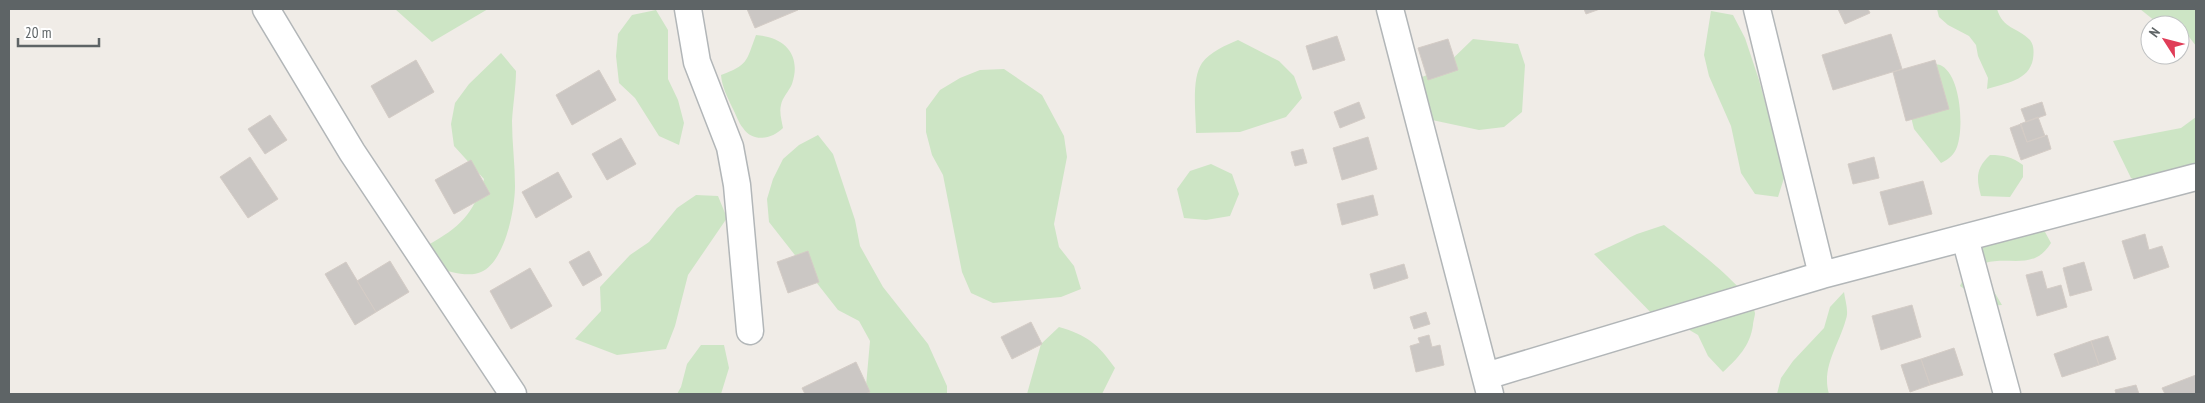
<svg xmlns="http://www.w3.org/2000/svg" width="2205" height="403" font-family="'PT Sans Narrow',sans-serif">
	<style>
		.green { fill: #cde5c5 }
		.building { fill: #cbc7c4; stroke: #d4ccc6 }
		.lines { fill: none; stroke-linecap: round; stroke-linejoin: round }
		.minor-casing { stroke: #b2b6b8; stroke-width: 29 }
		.minor { stroke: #fff; stroke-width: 26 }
	</style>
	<rect width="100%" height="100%" fill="#f0ece7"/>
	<path class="green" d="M395 9H488L432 42Z
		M1937 9H1997C2003 29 2017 27 2030 40 2034 45 2034 52 2033 59 2029 81 2005 83 1987 89L1988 78 1978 56 1976 45 1969 36 1948 25 1939 17Z
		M2140 9H2196V46L2180 25H2160Z
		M656 10 668 30V79L678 100 684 123 679 145 659 136 635 98 619 83 616 56 618 34 632 15Z
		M1711 11 1733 15 1745 38 1759 80 1785 175 1778 197 1755 194 1741 173 1731 126 1709 76 1704 55Z
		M756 35C784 37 802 54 792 84 789 91 782 98 781 105 779 112 782 122 783 128 772 139 753 143 743 128 738 122 736 114 732 107 727 96 722 87 721 75 748 65 746 62 756 35Z
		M1473 39 1518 44 1525 65 1522 112 1504 127 1479 130 1432 120 1401 72 1422 77 1442 69Z
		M1238 40 1279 61 1294 76 1302 98 1286 117 1240 132 1196 133C1196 114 1191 79 1202 63 1210 52 1226 45 1238 40Z
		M501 53 516 71C516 87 513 104 512 121 512 142 515 164 515 186 515 209 505 262 481 272 469 278 448 271 436 268L428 245C460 227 473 215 484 179L454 146 451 124 455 103 469 84Z
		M1930 64C1933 64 1939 64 1942 66 1961 77 1964 128 1957 147 1954 155 1949 159 1941 163L1914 129 1911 117Z
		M1004 69 1042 95 1064 136 1067 157 1054 224 1059 247 1074 266 1081 289 1061 297 993 303 971 293 962 272 943 175 932 155 926 132V109L940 90 960 78 980 70Z
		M2196 117V182L2154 187 2131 178 2113 141 2181 128Z
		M818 135 833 154 855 220 860 246 883 287 928 344 947 386V394H860L866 386 870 341 859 321 838 310 769 222 767 199 773 179 783 159 799 145Z
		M1990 155C2004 155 2012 157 2023 165V177L2010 197 1981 196C1976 178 1976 168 1990 155Z
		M1211 164 1232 174 1239 194 1230 216 1206 220 1184 218 1177 189 1190 171Z
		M696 195 718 196 727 218 688 275 675 326 666 349 617 355 575 339 601 311 600 287 630 255 649 242 677 208Z
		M2025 222 2045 232 2051 243C2034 271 2010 256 1985 263L1984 275 2002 305 1990 306 1960 286 1984 235Z
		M1664 225C1685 241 1750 288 1755 313 1755 316 1753 322 1753 325 1750 346 1738 358 1723 372L1708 356 1698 335 1679 324 1658 320 1594 254 1637 234Z
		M1844 292C1845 300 1849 311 1846 319 1839 345 1821 367 1829 394H1777L1781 378 1793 361 1824 328 1830 307Z
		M1059 327C1087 335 1098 344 1115 368L1102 394H1027L1041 344Z
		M701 345H724L729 368 721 394H677L681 387 687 364Z"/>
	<path class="building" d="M747 9H798V10L755 28Z
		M1584 9H1600L1586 14Z
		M1838 9H1868L1870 13 1845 24Z
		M1891 34 1902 69 1833 90 1822 55Z
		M1337 36 1345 60 1313 70 1306 46Z
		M1448 39 1458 70 1428 80 1418 48Z
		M416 60 434 92 389 118 371 86Z
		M1935 60 1949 109 1906 121 1893 72Z
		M599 70 616 100 572 125 556 95Z
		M1359 102 1365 118 1340 128 1334 112Z
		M2042 102 2046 115 2026 122 2021 109Z
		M270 115 287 140 265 154 248 129Z
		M2038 117 2045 136 2027 142 2020 124Z
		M2021 124 2027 142 2047 135 2051 149 2021 160 2010 128Z
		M1368 137 1377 169 1342 180 1333 148Z
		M621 138 636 164 607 180 592 154Z
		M1303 149 1307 163 1295 166 1291 152Z
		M250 157 278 199 248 218 220 177Z
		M1874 157 1879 178 1853 184 1848 164Z
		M471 160 490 194 454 214 435 180Z
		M558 172 572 197 536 218 522 192Z
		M1923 181 1932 214 1889 225 1880 192Z
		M1373 195 1378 215 1342 225 1337 204Z
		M2145 234 2149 250 2162 246 2169 267 2134 279 2122 241Z
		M589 251 602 275 583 286 569 262Z
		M808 251 819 282 788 293 777 262Z
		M390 261 409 292 376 312 357 281Z
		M346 262 376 312 355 325 325 274Z
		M2084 262 2092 290 2070 296 2063 268Z
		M1404 264 1408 278 1374 289 1370 274Z
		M530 268 552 306 511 329 490 291Z
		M2042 271 2047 289 2061 285 2067 307 2037 316 2026 275Z
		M1912 305 1921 337 1881 350 1872 316Z
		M1426 312 1430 324 1414 329 1410 317Z
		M1031 322 1042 344 1012 359 1001 337Z
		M1429 335 1432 347 1440 345 1444 365 1416 372 1410 346 1420 343 1418 338Z
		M2108 336 2116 359 2099 365 2091 341Z
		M2091 341 2099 365 2062 377 2054 354Z
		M1954 348 1963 375 1930 385 1921 359Z
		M1921 359 1930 385 1910 392 1901 365Z
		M856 362 870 392 865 394H805L802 388Z
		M2196 375V394H2165L2162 388Z
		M2136 385 2139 394H2116L2115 390Z"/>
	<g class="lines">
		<defs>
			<path id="minor" d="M266 9 352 152 513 394
				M688 9 697 62 730 147 737 185 750 331
				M1390 9 1490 394
				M1757 9 1822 275
				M1965 238 2007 394
				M1486 376 1822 275 2196 177"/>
		</defs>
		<use href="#minor" class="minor-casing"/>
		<use href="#minor" class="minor"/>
	</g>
	<rect width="2205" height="403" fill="none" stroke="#5e6466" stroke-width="20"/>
	<g transform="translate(2165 40) rotate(306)"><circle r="24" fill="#ffffff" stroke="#bfc1c2"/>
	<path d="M0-4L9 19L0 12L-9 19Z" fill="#e03d58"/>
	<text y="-8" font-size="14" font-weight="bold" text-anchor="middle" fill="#5e6466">N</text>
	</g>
	<path d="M18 38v8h81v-8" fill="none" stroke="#5e6466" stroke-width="2.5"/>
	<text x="25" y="38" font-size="15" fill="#5e6466" stroke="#ffffff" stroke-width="4" paint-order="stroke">20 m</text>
</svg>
